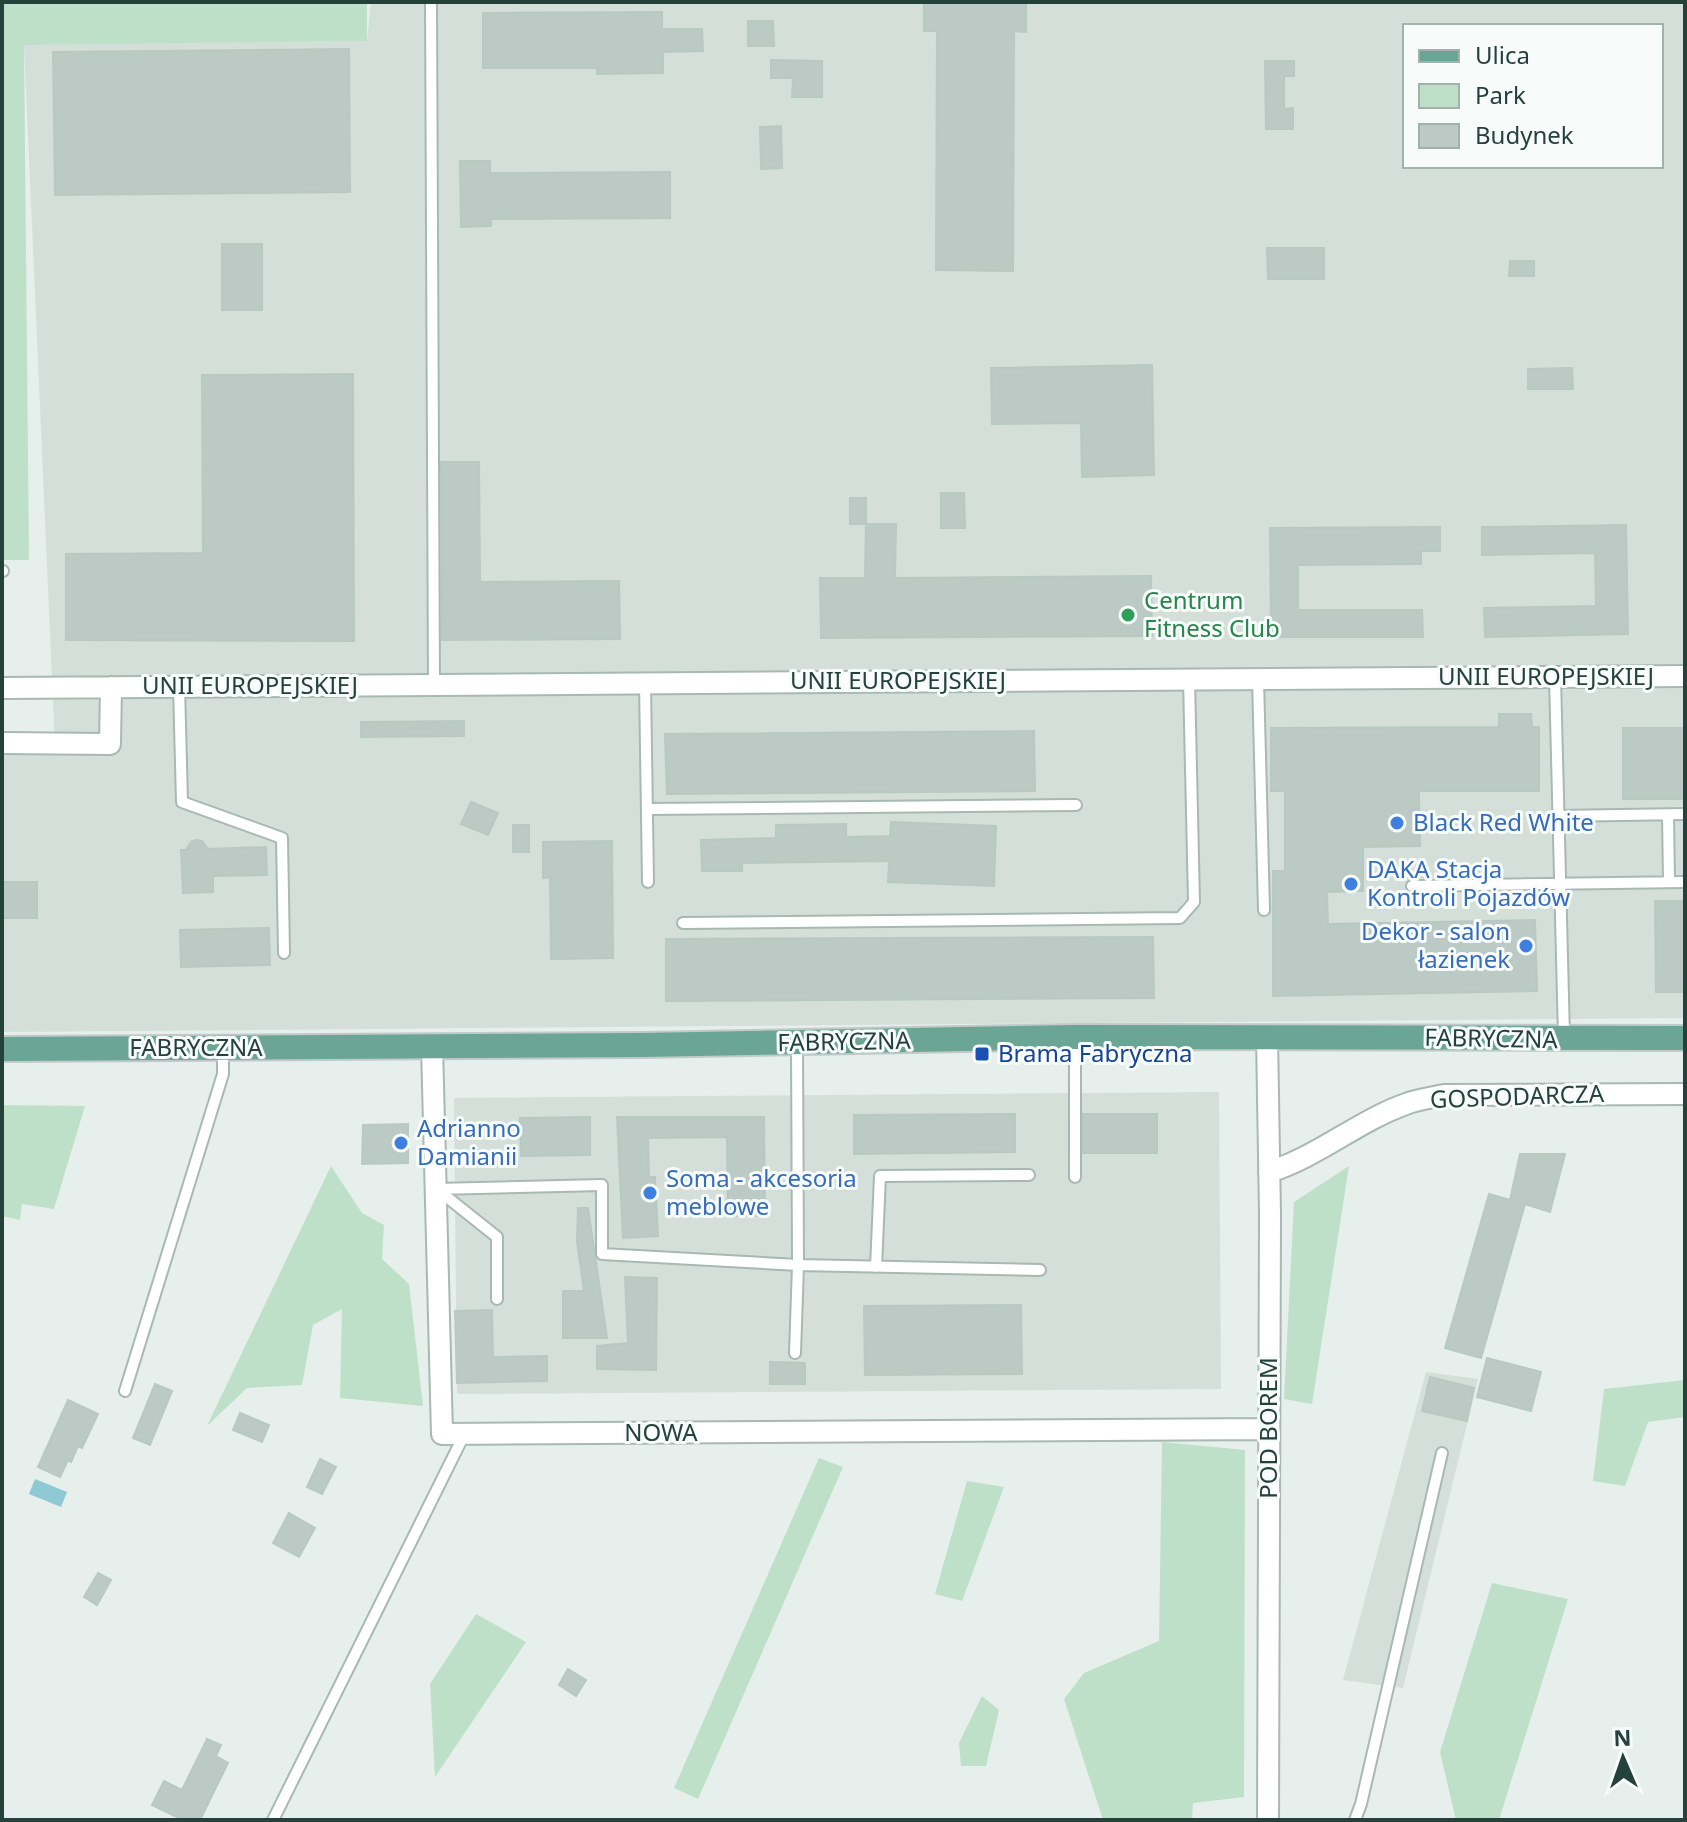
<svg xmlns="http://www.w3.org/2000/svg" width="1687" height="1822" font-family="'Noto Sans',sans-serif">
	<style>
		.built { fill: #d4dfda; fill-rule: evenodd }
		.green { fill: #bfe0c8 }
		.water { fill: #8ec9d4 }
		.building { fill: #bbcac4; stroke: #b8c9c2; stroke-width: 2 }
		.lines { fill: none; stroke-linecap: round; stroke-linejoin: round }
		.service-casing { stroke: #a8b8b2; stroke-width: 14 }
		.minor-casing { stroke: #a8b8b2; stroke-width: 24 }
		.primary-casing { stroke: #c2cac8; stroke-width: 28 }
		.service { stroke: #fff; stroke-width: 10 }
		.minor { stroke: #fff; stroke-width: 20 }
		.primary { stroke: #6aa596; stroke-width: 24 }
		.leisure-dot { fill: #2e9e5b; stroke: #f7fbf9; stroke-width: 3 }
		.shop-dot { fill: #3f7fe0; stroke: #f7fbf9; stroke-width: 3 }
		.transit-dot { fill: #1a4fb4; stroke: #f7fbf9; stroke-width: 3 }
		.labels { text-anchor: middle; stroke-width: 6; stroke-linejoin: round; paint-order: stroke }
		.leisure-label { font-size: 24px; fill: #27864d; stroke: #f7fbf9; text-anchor: start }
		.street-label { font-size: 24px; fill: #24423a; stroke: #f7fbf9 }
		.shop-label { font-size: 24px; fill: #366cbe; stroke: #f7fbf9; text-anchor: start }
		.transit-label { font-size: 24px; fill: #164399; stroke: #f7fbf9; text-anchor: start }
	</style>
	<rect width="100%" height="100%" fill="#e6efeb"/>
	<path class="built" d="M371 2H1685V1018L2 1032V749L55 747 24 44 367 41ZM1405 26H1661V166H1405Z
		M1219 1092 1221 1389 457 1394 454 1098Z
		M1426 1372 1478 1379 1403 1688 1343 1680Z"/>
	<path class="green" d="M2 2H367V41L24 45 29 560H2Z
		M2 1105 85 1106 54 1209 22 1204 20 1220 2 1216Z
		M331 1166 362 1213 384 1225 382 1259 409 1284 423 1406 340 1398 342 1309 313 1325 302 1385 247 1388 207 1426Z
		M1349 1166 1312 1404 1284 1399 1294 1202Z
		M1685 1380V1417L1648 1422 1625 1486 1593 1481 1604 1389Z
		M1162 1442 1245 1450 1244 1797 1193 1803 1192 1820H1103L1064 1699 1084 1673 1159 1641Z
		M819 1458 843 1467 698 1799 674 1788Z
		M967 1481 1004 1487 962 1601 935 1594Z
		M1492 1583 1568 1599 1499 1820H1456L1440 1752Z
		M476 1614 526 1642 435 1777 430 1684Z
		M982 1696 999 1710 986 1766H961L959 1743Z"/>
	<path class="water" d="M35 1479 67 1492 61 1507 29 1494Z"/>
	<path class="building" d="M924 2H1026V32L1014 31 1013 271 936 270 937 31H924Z
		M662 12V29H702L703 51 663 52V73L597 74V68H483V13Z
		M748 21H773L774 46H748Z
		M349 49 350 192 55 195 53 52Z
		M771 60 822 61V97H792L793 78H771Z
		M1265 61H1294V76H1284V109L1293 108V129H1266Z
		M781 126 782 168 761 169 760 127Z
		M460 161H490V173L670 172V218L491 219V226L461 227Z
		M222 244H262V310H222Z
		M1267 248H1324V279H1268Z
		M1510 261H1534V276H1509Z
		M1152 365 1154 475 1082 477 1081 423 992 424 991 368Z
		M1572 368 1573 389H1528V369Z
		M353 374 354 641 66 640V554L203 553 202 375Z
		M441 462H479L480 582 619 581 620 639 442 640Z
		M941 493H964L965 528H941Z
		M850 498H866V524H850Z
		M866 524H896L895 578 1151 576 1152 636 821 638 820 578H865Z
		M1626 525 1628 634 1485 637 1484 608 1596 606 1595 553 1482 555V527Z
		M1440 527V551H1421V564L1298 565V610H1422L1423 637H1271L1270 528Z
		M1499 714H1531L1532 727H1539V791H1419L1420 846 1363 847V891L1327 892 1328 924 1535 920 1537 991 1273 996V871H1285V791H1271V728L1499 727Z
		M464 721V736L361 737V722Z
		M1623 728H1685V799H1623Z
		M1034 731 1035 791 667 794 665 734Z
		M471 802 498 813 488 835 461 824Z
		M891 822 996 826 994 886 888 882 889 861 742 863V871H702L701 840 776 838V825L846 824V837L890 836Z
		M513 825H529V852H513Z
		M196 840 202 841 208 849 266 847 267 875 213 876V892L183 893 181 850H186L191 842Z
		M612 841 613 958 551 959 550 877 543 878V842Z
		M2 882H37V918H2Z
		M1655 901H1685V992H1656Z
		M269 928 270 965 181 967 180 930Z
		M1153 937 1154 998 666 1001V939Z
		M1015 1114V1152L854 1154V1115Z
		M1083 1114H1157V1153H1083Z
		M590 1117V1155L521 1156 520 1118Z
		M617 1117H764L765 1216H728L727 1137 648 1138 649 1177H655L658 1236 623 1238Z
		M408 1124V1163L362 1164 363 1125Z
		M1520 1154H1565L1550 1212 1525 1204 1481 1358 1445 1348 1489 1194 1510 1200Z
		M578 1208H588L607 1338H563V1291H584L577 1241Z
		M625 1277 657 1278 656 1370 597 1369V1346L628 1343Z
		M1021 1305 1022 1374 865 1375 864 1306Z
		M492 1310 493 1357 547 1356V1381L457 1383 455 1311Z
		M1487 1358 1541 1372 1531 1411 1477 1397Z
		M770 1362 805 1363V1384H770Z
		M1430 1377 1474 1388 1467 1421 1422 1411Z
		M155 1384 172 1391 150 1445 133 1438Z
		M68 1400 98 1414 82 1448 78 1446 71 1462 68 1460 60 1477 38 1467Z
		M240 1413 269 1425 262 1442 233 1430Z
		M320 1459 336 1467 322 1494 307 1487Z
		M289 1513 315 1528 299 1557 273 1543Z
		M98 1573 111 1580 97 1605 84 1597Z
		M568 1669 586 1680 576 1696 559 1685Z
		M207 1739 221 1745 216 1756 228 1763 200 1820H183L152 1805 164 1781 182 1790Z"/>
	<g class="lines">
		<defs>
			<path id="service" d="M431 2 434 684
				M2 571H3
				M1555 677 1564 1037
				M1258 679 1264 910
				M645 683 648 882
				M179 686 182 802 282 838 284 953
				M647 809 1076 805
				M1668 815 1669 882
				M1558 816 1685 814
				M1412 886 1685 882
				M683 923 1180 918 1194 902 1189 679
				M1075 1177V1039
				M436 1189 602 1185V1254L798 1265 1040 1270
				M438 1190 497 1237V1299
				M876 1267 880 1176 1029 1175
				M795 1353 798 1265 797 1043
				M125 1391 223 1074V1048
				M273 1820 464 1435
				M1355 1820 1361 1804 1442 1453"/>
			<path id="minor" d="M2 688 1685 676
				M2 743 110 744 111 687
				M1267 1036 1270 1215 1268 1820
				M432 1046 442 1434 1268 1429
				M1269 1172C1319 1156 1358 1121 1406 1104 1418 1099 1431 1098 1444 1095L1685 1094"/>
			<path id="primary" d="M2 1049 642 1045 1075 1037 1685 1038"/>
		</defs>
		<use href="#service" class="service-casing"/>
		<use href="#minor" class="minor-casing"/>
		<use href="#primary" class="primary-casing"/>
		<use href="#service" class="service"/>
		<use href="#minor" class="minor"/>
		<use href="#primary" class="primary"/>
	</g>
	<circle class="leisure-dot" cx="1128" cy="615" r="8"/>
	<g class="shop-dot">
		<circle cx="1397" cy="823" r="8"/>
		<circle cx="1351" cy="884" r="8"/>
		<circle cx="1526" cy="946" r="8"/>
		<circle cx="401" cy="1143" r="8"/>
		<circle cx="650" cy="1193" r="8"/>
	</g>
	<rect class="transit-dot" x="974" y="1046" width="16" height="16" rx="4"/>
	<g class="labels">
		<g class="leisure-label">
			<text x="1144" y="609">Centrum<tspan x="1144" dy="28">Fitness Club</tspan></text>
		</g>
		<g class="street-label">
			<text x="1546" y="685">UNII EUROPEJSKIEJ</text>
			<text x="898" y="689">UNII EUROPEJSKIEJ</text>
			<text x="250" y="694">UNII EUROPEJSKIEJ</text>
			<text transform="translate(1491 1039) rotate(1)" y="8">FABRYCZNA</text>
			<text transform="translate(844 1042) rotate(-1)" y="8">FABRYCZNA</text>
			<text x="196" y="1056">FABRYCZNA</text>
			<text transform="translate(1517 1097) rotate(-2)" y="8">GOSPODARCZA</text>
			<text transform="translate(1269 1428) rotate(-90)" y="8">POD BOREM</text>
			<text x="661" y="1441">NOWA</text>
		</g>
		<g class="shop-label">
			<text x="1413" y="831">Black Red White</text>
			<text x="1367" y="878">DAKA Stacja<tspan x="1367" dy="28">Kontroli Pojazdów</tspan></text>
			<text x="1510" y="940" text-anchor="end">Dekor - salon<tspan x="1510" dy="28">łazienek</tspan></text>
			<text x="417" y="1137">Adrianno<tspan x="417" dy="28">Damianii</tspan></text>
			<text x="666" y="1187">Soma - akcesoria<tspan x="666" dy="28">meblowe</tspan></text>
		</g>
		<g class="transit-label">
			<text x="998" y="1062">Brama Fabryczna</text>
		</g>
	</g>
	<rect width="1687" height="1822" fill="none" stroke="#24423a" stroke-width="8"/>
	<rect x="1403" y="24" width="260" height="144" fill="#f7fbf9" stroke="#a3b1ad" stroke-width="2"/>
	<rect x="1419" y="50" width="40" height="12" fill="#6aa596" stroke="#a3b1ad" stroke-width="2"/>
	<text x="1475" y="64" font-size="24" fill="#24423a">Ulica</text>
	<rect x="1419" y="84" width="40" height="24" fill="#bfe0c8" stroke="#a3b1ad" stroke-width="2"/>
	<text x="1475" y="104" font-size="24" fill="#24423a">Park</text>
	<rect x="1419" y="124" width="40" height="24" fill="#bbcac4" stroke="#a3b1ad" stroke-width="2"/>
	<text x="1475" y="144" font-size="24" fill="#24423a">Budynek</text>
	<g transform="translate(1623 1758) rotate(358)" stroke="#f7fbf9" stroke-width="6" paint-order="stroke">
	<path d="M0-6L14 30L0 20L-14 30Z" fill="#24423a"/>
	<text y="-12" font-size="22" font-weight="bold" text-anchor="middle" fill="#24423a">N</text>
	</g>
</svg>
